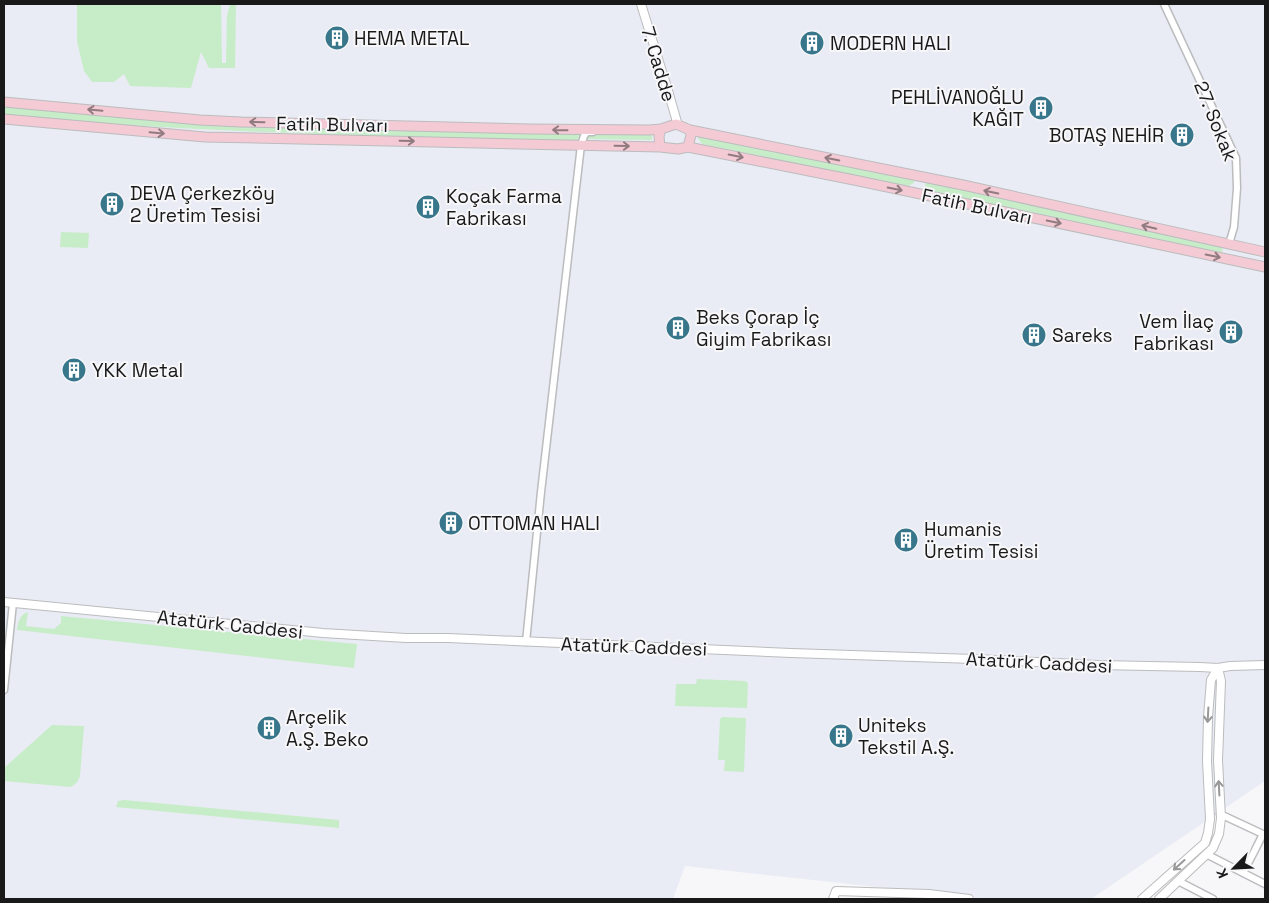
<svg xmlns="http://www.w3.org/2000/svg" width="1269" height="903" font-family="'Space Grotesk',sans-serif">
	<style>
		.built { fill: #eaecf5 }
		.green { fill: #c7ecc8 }
		.lines { fill: none; stroke-linecap: round; stroke-linejoin: round }
		.minor-casing { stroke: #bbbcbe; stroke-width: 9 }
		.tertiary-casing { stroke: #bbbcbe; stroke-width: 10 }
		.secondary-casing { stroke: #bbbcbe; stroke-width: 11 }
		.minor { stroke: #fff; stroke-width: 6 }
		.tertiary { stroke: #fff; stroke-width: 8 }
		.secondary { stroke: #f4cbd4; stroke-width: 9 }
		.oneway { stroke: #917b80 }
		.oneway2 { stroke: #989898 }
		.labels { text-anchor: middle; stroke-width: 4; stroke-linejoin: round; paint-order: stroke }
		.poi-label { font-size: 19px; fill: #19191a; stroke: #f7f7f9; text-anchor: start }
		.street-label { font-size: 19px; fill: #19191a; stroke: #f7f7f9 }
	</style>
	<rect width="100%" height="100%" fill="#f7f7f9"/>
	<path class="built" d="M4 4H1265V781L1091 899H987L685 866 673 899H4Z"/>
	<path class="green" d="M77 4H221L222 63H226L227 16 230 4H236L235 68H209L201 52 191 88 130 86 124 74 114 82H92L84 71 77 41Z
		M4 105 83 113 582 133 579 136 577 141C386 136 194 133 4 116Z
		M652 132V140L586 139 589 135 592 133Z
		M699 134 914 179V183L908 186 702 144 698 138Z
		M927 181 1223 247 1222 253 927 190 925 185Z
		M61 232 89 233 88 248 60 247Z
		M28 612 26 626 54 629 61 623V616L357 644 354 668 17 630C18 622 19 615 28 612Z
		M697 679 745 681 748 683 747 708 675 706 676 684H696Z
		M722 717 745 718 746 719 744 772 724 771 725 760H718L720 719Z
		M52 725 84 726 80 776C78 782 75 785 70 787L4 781V768Z
		M124 800 339 820V828L116 807 118 801Z"/>
	<g class="lines">
		<defs>
			<path id="minor" d="M1164 4 1236 158 1237 188 1234 227 1229 244
				M526 642 541 492 581 145 584 136 587 132H593
				M4 690 13 603
				M1220 814 1265 835
				M1206 854 1265 884
				M1243 873 1254 852 1263 834
				M1178 881 1213 899"/>
			<path id="tertiary" d="M641 4 669 94 677 122 676 124
				M4 602 323 633 406 638H448L791 653 974 659 1098 665 1200 667 1218 668 1230 666 1265 665
				M833 899 836 891 929 894 969 899
				M1142 899 1205 843 1208 833 1210 819 1207 761 1208 717 1211 680 1218 668
				M1159 899 1213 848 1219 834 1221 818 1218 760 1221 681 1218 668"/>
			<path id="secondary" d="M4 102 200 120 241 122 529 129 649 130 661 129
				M4 119 205 137 660 147
				M676 124 690 130 691 135 688 147 678 149 660 147 659 136 661 129Z
				M690 130 963 185 1265 252
				M688 147 859 181 1265 267"/>
		</defs>
		<use href="#minor" class="minor-casing"/>
		<use href="#tertiary" class="tertiary-casing"/>
		<use href="#secondary" class="secondary-casing"/>
		<use href="#minor" class="minor"/>
		<use href="#tertiary" class="tertiary"/>
		<use href="#secondary" class="secondary"/>
	</g>
	<defs><path id="oneway-shaft" d="M-6 0H5M1.5-3L5.5 0L1.5 3" fill="none" stroke-width="1.6" stroke-linecap="round" stroke-linejoin="round" transform="scale(1.25)"/></defs>
	<g class="oneway">
		<use href="#oneway-shaft" transform="translate(95 110) rotate(-175)"/>
		<use href="#oneway-shaft" transform="translate(257 122) rotate(-179)"/>
		<use href="#oneway-shaft" transform="translate(560 130) rotate(-179)"/>
		<use href="#oneway-shaft" transform="translate(157 133) rotate(5)"/>
		<use href="#oneway-shaft" transform="translate(407 141) rotate(1)"/>
		<use href="#oneway-shaft" transform="translate(622 146) rotate(1)"/>
		<use href="#oneway-shaft" transform="translate(736 156) rotate(11)"/>
		<use href="#oneway-shaft" transform="translate(832 159) rotate(-169)"/>
		<use href="#oneway-shaft" transform="translate(895 189) rotate(12)"/>
		<use href="#oneway-shaft" transform="translate(991 192) rotate(-168)"/>
		<use href="#oneway-shaft" transform="translate(1054 222) rotate(12)"/>
		<use href="#oneway-shaft" transform="translate(1149 227) rotate(-167)"/>
		<use href="#oneway-shaft" transform="translate(1213 256) rotate(12)"/>
	</g>
	<g class="oneway2">
		<use href="#oneway-shaft" transform="translate(1208 715) rotate(93)"/>
		<use href="#oneway-shaft" transform="translate(1219 788) rotate(-93)"/>
		<use href="#oneway-shaft" transform="translate(1179 865) rotate(138)"/>
	</g>
	<defs>
		<symbol id="building-disc" viewBox="-11 -11 22 22"><circle r="9.5" fill="#38768b" stroke="#f7f7f9"/><path d="M-4-6H4V6H1V3H-1V6H-4ZM-2.5-4.3h1.7v1.8h-1.7ZM.8-4.3h1.7v1.8H.8ZM-2.5-1h1.7V.8h-1.7ZM.8-1h1.7V.8H.8Z" fill="#fff"/></symbol>
	</defs>
	<g fill-rule="evenodd">
		<use href="#building-disc" x="323" y="24" width="28" height="28"/>
		<use href="#building-disc" x="798" y="29" width="28" height="28"/>
		<use href="#building-disc" x="1027" y="94" width="28" height="28"/>
		<use href="#building-disc" x="1168" y="121" width="28" height="28"/>
		<use href="#building-disc" x="98" y="190" width="28" height="28"/>
		<use href="#building-disc" x="414" y="193" width="28" height="28"/>
		<use href="#building-disc" x="664" y="314" width="28" height="28"/>
		<use href="#building-disc" x="1217" y="318" width="28" height="28"/>
		<use href="#building-disc" x="1020" y="321" width="28" height="28"/>
		<use href="#building-disc" x="60" y="356" width="28" height="28"/>
		<use href="#building-disc" x="437" y="509" width="28" height="28"/>
		<use href="#building-disc" x="892" y="526" width="28" height="28"/>
		<use href="#building-disc" x="255" y="714" width="28" height="28"/>
		<use href="#building-disc" x="827" y="722" width="28" height="28"/>
	</g>
	<g class="labels">
		<g class="poi-label">
			<text x="354" y="45">HEMA METAL</text>
			<text x="830" y="50">MODERN HALI</text>
			<text x="1024" y="104" text-anchor="end">PEHLİVANOĞLU<tspan x="1024" dy="22">KAĞIT</tspan></text>
			<text x="1164" y="142" text-anchor="end">BOTAŞ NEHİR</text>
			<text x="130" y="200">DEVA Çerkezköy<tspan x="130" dy="22">2 Üretim Tesisi</tspan></text>
			<text x="446" y="203">Koçak Farma<tspan x="446" dy="22">Fabrikası</tspan></text>
			<text x="696" y="324">Beks Çorap İç<tspan x="696" dy="22">Giyim Fabrikası</tspan></text>
			<text x="1214" y="328" text-anchor="end">Vem İlaç<tspan x="1214" dy="22">Fabrikası</tspan></text>
			<text x="1052" y="342">Sareks</text>
			<text x="92" y="377">YKK Metal</text>
			<text x="468" y="530">OTTOMAN HALI</text>
			<text x="924" y="536">Humanis<tspan x="924" dy="22">Üretim Tesisi</tspan></text>
			<text x="286" y="724">Arçelik<tspan x="286" dy="22">A.Ş. Beko</tspan></text>
			<text x="858" y="732">Uniteks<tspan x="858" dy="22">Tekstil A.Ş.</tspan></text>
		</g>
		<g class="street-label">
			<text transform="translate(659 64) rotate(73)" y="7">7. Cadde</text>
			<text transform="translate(1216 121) rotate(68)" y="7">27. Sokak</text>
			<text transform="translate(332 124) rotate(1)" y="7">Fatih Bulvarı</text>
			<text transform="translate(977 206) rotate(12)" y="7">Fatih Bulvarı</text>
			<text transform="translate(230 624) rotate(6)" y="7">Atatürk Caddesi</text>
			<text transform="translate(634 646) rotate(2)" y="7">Atatürk Caddesi</text>
			<text transform="translate(1039 662) rotate(3)" y="7">Atatürk Caddesi</text>
		</g>
	</g>
	<rect width="1269" height="903" fill="none" stroke="#19191a" stroke-width="10"/>
	<g transform="translate(1234 868) rotate(246)" stroke="#f7f7f9" stroke-width="4" paint-order="stroke">
	<path d="M0-4L9 19L0 12L-9 19Z" fill="#19191a"/>
	<text y="-8" font-size="14" font-weight="bold" text-anchor="middle" fill="#19191a">K</text>
	</g>
</svg>
